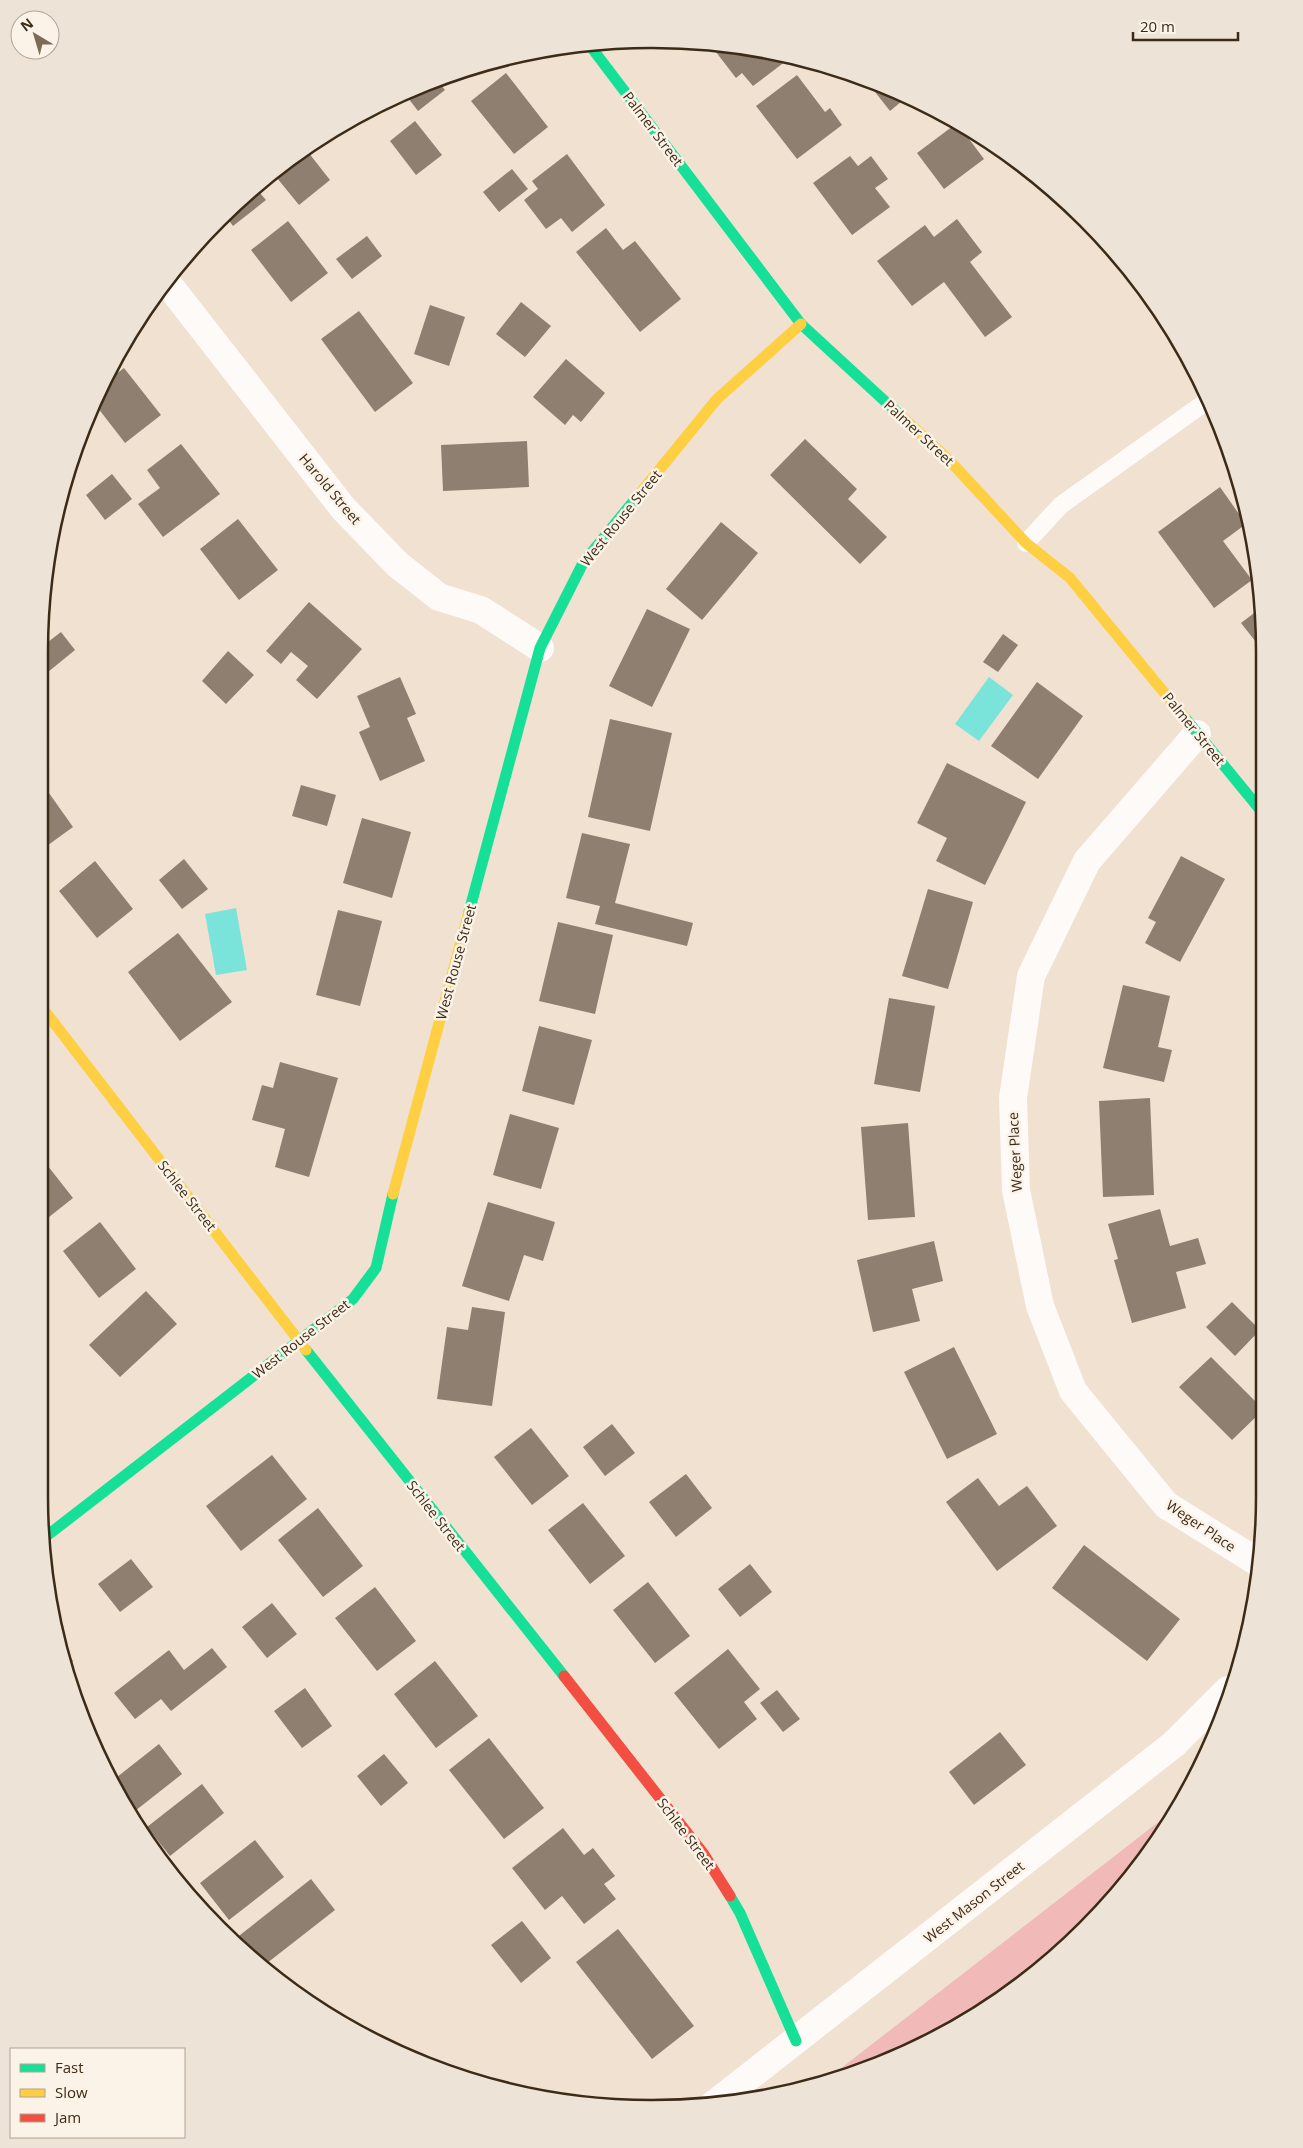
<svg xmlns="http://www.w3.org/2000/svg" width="1303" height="2148" font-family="'Open Sans',sans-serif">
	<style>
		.green { fill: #f1bab9 }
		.water { fill: #7ae4da }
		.building { fill: #8f7f71 }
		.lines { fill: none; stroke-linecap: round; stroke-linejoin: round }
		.lane { stroke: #fdfaf8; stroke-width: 18 }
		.street { stroke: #fdfaf8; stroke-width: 28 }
		.fast { stroke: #16e098; stroke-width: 11 }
		.slow { stroke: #ffcf43; stroke-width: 11 }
		.jam { stroke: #f24e42; stroke-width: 11 }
		.labels { text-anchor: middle; stroke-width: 5; stroke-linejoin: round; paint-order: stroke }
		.street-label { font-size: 14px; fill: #3c2b16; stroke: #fcf3e8 }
		.rim { fill: none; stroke: #3c2b16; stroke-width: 2.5 }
	</style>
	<rect width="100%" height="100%" fill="#f0e1d0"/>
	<path class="green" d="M1170 1813 1138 1869 1085 1930 992 2006 848 2077 822 2083Z"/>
	<path class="water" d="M989 677 1013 695 979 741 955 724Z
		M236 908 247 970 216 975 205 914Z"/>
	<path class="building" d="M709 43 781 55 786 61 753 86 742 73 736 78Z
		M506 73 548 127 514 154 471 101Z
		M797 75 825 112 830 108 842 125 797 159 756 106Z
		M436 79 445 90 418 111 405 94Z
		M869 82 908 96 890 111 868 83Z
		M415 121 442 155 416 175 390 141Z
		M957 123 984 159 944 189 917 153Z
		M308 152 330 180 299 205 277 178Z
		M567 154 605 205 572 232 561 218 546 229 524 200 538 189 532 181Z
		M850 156 858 166 871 156 888 179 875 188 890 207 852 235 813 183Z
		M512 169 528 189 499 212 483 192Z
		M254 186 266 200 233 226 225 215Z
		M957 219 982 252 970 262 1012 317 985 337 944 282 912 306 877 261 925 225 934 237Z
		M288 221 328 273 291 302 251 250Z
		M606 228 623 250 635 241 681 299 640 332 576 252Z
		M367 236 382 256 352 279 336 259Z
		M521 302 551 326 525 357 496 334Z
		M430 305 465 317 449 366 414 354Z
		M359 311 413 383 375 412 321 339Z
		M566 359 605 393 581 422 573 415 565 425 533 397Z
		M124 368 161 415 125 443 94 403 106 382Z
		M805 439 857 489 848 499 887 537 860 564 770 475Z
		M527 441 529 487 443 491 441 445Z
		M181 444 220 494 163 537 138 504 160 488 147 470Z
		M112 474 132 499 105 520 86 495Z
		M1220 487 1246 524 1223 541 1252 580 1214 608 1158 532Z
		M238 519 278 570 239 600 200 549Z
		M721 522 758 553 702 620 666 589Z
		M309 602 362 649 317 699 296 680 308 666 291 652 281 664 266 651Z
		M1262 607 1263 611V651L1241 623Z
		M647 609 690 629 652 707 609 686Z
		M61 632 75 650 48 672 44 667V645Z
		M1003 634 1018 645 998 672 983 662Z
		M228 651 254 675 226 704 202 681Z
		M400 677 416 714 407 718 425 761 380 781 359 732 370 727 357 696Z
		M1037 682 1083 716 1038 779 991 746Z
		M610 719 672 733 650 831 588 817Z
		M947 763 1026 802 985 885 936 861 947 838 917 823Z
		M301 785 336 795 327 826 292 816Z
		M44 786 73 827 44 848Z
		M362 818 411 832 392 898 343 883Z
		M582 833 630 844 615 903 693 923 687 946 595 924 600 906 566 898Z
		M1181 856 1225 879 1180 962 1145 943 1156 922 1148 918Z
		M184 859 208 889 182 909 159 880Z
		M95 861 133 909 97 938 59 891Z
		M928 889 973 902 948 989 902 976Z
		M338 910 382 921 360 1006 316 995Z
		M558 922 613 935 595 1014 539 1001Z
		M178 933 232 1002 180 1041 128 972Z
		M1123 985 1170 996 1158 1047 1172 1050 1164 1082 1103 1068Z
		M889 998 935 1006 920 1092 874 1084Z
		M539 1026 592 1040 574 1105 522 1091Z
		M280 1062 338 1078 309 1177 275 1167 285 1129 252 1120 262 1085 273 1088Z
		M1150 1098 1154 1195 1103 1197 1099 1101Z
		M510 1114 559 1128 541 1189 493 1175Z
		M908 1123 915 1217 868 1220 861 1127Z
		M44 1161 73 1198 44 1221Z
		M488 1202 555 1222 543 1261 524 1255 509 1301 462 1286Z
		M1160 1209 1170 1246 1198 1238 1206 1264 1176 1272 1186 1308 1132 1323 1114 1260 1118 1259 1108 1224Z
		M100 1222 136 1269 99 1298 63 1251Z
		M934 1241 943 1281 912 1289 920 1321 873 1332 857 1260Z
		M146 1291 177 1324 120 1377 89 1345Z
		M1232 1302 1260 1330 1235 1356 1206 1327Z
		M472 1307 505 1312 492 1406 437 1399 447 1327 468 1330Z
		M954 1347 997 1434 947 1459 904 1372Z
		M1211 1357 1260 1406V1413L1232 1440 1179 1387Z
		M612 1424 635 1453 605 1476 583 1447Z
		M531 1428 569 1476 532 1505 494 1457Z
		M272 1455 307 1499 241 1551 206 1506Z
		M686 1474 712 1508 676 1537 649 1502Z
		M978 1478 999 1506 1027 1486 1057 1526 997 1571 946 1502Z
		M583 1503 625 1556 590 1584 548 1530Z
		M318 1508 363 1566 323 1597 278 1540Z
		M1084 1545 1180 1619 1147 1661 1052 1588Z
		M131 1559 153 1587 120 1612 98 1584Z
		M750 1564 772 1592 740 1617 718 1589Z
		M648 1582 690 1636 655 1663 613 1610Z
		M375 1587 416 1641 377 1671 335 1618Z
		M272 1603 297 1634 267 1658 242 1627Z
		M60 1644 73 1661 65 1667Z
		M212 1648 227 1667 171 1711 161 1699 135 1719 114 1693 169 1650 184 1670Z
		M728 1649 760 1689 744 1702 757 1719 719 1749 674 1693Z
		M435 1661 478 1716 436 1748 394 1694Z
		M305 1688 332 1726 302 1748 274 1711Z
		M777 1690 800 1719 783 1732 760 1703Z
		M1000 1732 1026 1765 974 1805 949 1772Z
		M489 1738 544 1808 504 1839 449 1770Z
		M159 1744 182 1774 135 1811 112 1781Z
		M384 1754 408 1783 381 1806 357 1776Z
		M202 1784 224 1813 170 1856 147 1827Z
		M563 1828 584 1855 593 1848 615 1876 604 1884 616 1899 584 1924 562 1896 545 1910 512 1868Z
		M255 1840 284 1877 229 1920 200 1883Z
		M311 1879 335 1910 262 1967 235 1939Z
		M522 1921 551 1958 521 1983 491 1945Z
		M618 1929 694 2026 652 2059 576 1962Z"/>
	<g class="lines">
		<path class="lane" d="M1026 543 1061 505 1207 401"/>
		<path class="street" d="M165 280 343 508 397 564 439 597 481 610 540 648
			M1197 734 1087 861 1031 976 1013 1098 1016 1190 1040 1306 1073 1391 1166 1505 1259 1563
			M713 2105 1174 1744 1228 1690"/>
		<path class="fast" d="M588 43 801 324 901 416
			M1185 718 1262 812
			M469 912 540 648 583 563 637 497
			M306 1350 564 1676
			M44 1538 353 1299 376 1268 393 1194
			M730 1896 740 1913 796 2041"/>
		<path class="slow" d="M901 416 949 460 1026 543 1070 578 1185 718
			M637 497 717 399 801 324
			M44 1010 306 1350
			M393 1194 469 912"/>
		<path class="jam" d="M564 1676 703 1853 730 1896"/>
	</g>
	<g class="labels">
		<g class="street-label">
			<text transform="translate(653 129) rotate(53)" y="5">Palmer Street</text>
			<text transform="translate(919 433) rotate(43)" y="5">Palmer Street</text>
			<text transform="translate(330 489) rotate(50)" y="5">Harold Street</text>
			<text transform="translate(621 518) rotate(-51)" y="5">West Rouse Street</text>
			<text transform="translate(1194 729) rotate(51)" y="5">Palmer Street</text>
			<text transform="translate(456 962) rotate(-75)" y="5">West Rouse Street</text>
			<text transform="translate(1015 1152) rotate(-93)" y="5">Weger Place</text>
			<text transform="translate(187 1196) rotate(52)" y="5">Schlee Street</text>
			<text transform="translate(301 1339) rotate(-38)" y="5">West Rouse Street</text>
			<text transform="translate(436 1516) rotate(52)" y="5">Schlee Street</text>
			<text transform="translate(1201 1526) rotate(34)" y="5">Weger Place</text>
			<text transform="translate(686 1834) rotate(53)" y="5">Schlee Street</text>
			<text transform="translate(974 1902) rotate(-38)" y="5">West Mason Street</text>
		</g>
	</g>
	<path d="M0 0H1303V2148H0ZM652 48H652A604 604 0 0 1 1256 652V1496A604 604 0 0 1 652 2100H652A604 604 0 0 1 48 1496V652A604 604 0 0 1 652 48Z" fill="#ede3d7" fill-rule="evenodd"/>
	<path class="rim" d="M652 48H652A604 604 0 0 1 1256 652V1496A604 604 0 0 1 652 2100H652A604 604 0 0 1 48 1496V652A604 604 0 0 1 652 48Z"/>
	<rect x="10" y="2048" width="175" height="90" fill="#fcf3e8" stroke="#afa394"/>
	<rect x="20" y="2064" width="25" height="8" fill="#16e098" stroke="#afa394"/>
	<text x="55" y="2073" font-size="15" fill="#3c2b16">Fast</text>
	<rect x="20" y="2089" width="25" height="8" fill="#ffcf43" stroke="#afa394"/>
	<text x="55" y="2098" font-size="15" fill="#3c2b16">Slow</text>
	<rect x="20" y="2114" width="25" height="8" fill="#f24e42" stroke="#afa394"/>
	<text x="55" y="2123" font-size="15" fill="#3c2b16">Jam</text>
	<g transform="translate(35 35) rotate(322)"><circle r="24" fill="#fcf3e8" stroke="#afa394"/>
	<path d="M0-4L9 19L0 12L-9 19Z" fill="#7b6b57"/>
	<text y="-8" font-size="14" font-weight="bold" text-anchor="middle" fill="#3c2b16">N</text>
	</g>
	<path d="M1133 32v8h105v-8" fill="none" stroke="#3c2b16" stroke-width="2.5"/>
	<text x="1140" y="32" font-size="15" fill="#3c2b16" stroke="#fcf3e8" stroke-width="4" paint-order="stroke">20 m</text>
</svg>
